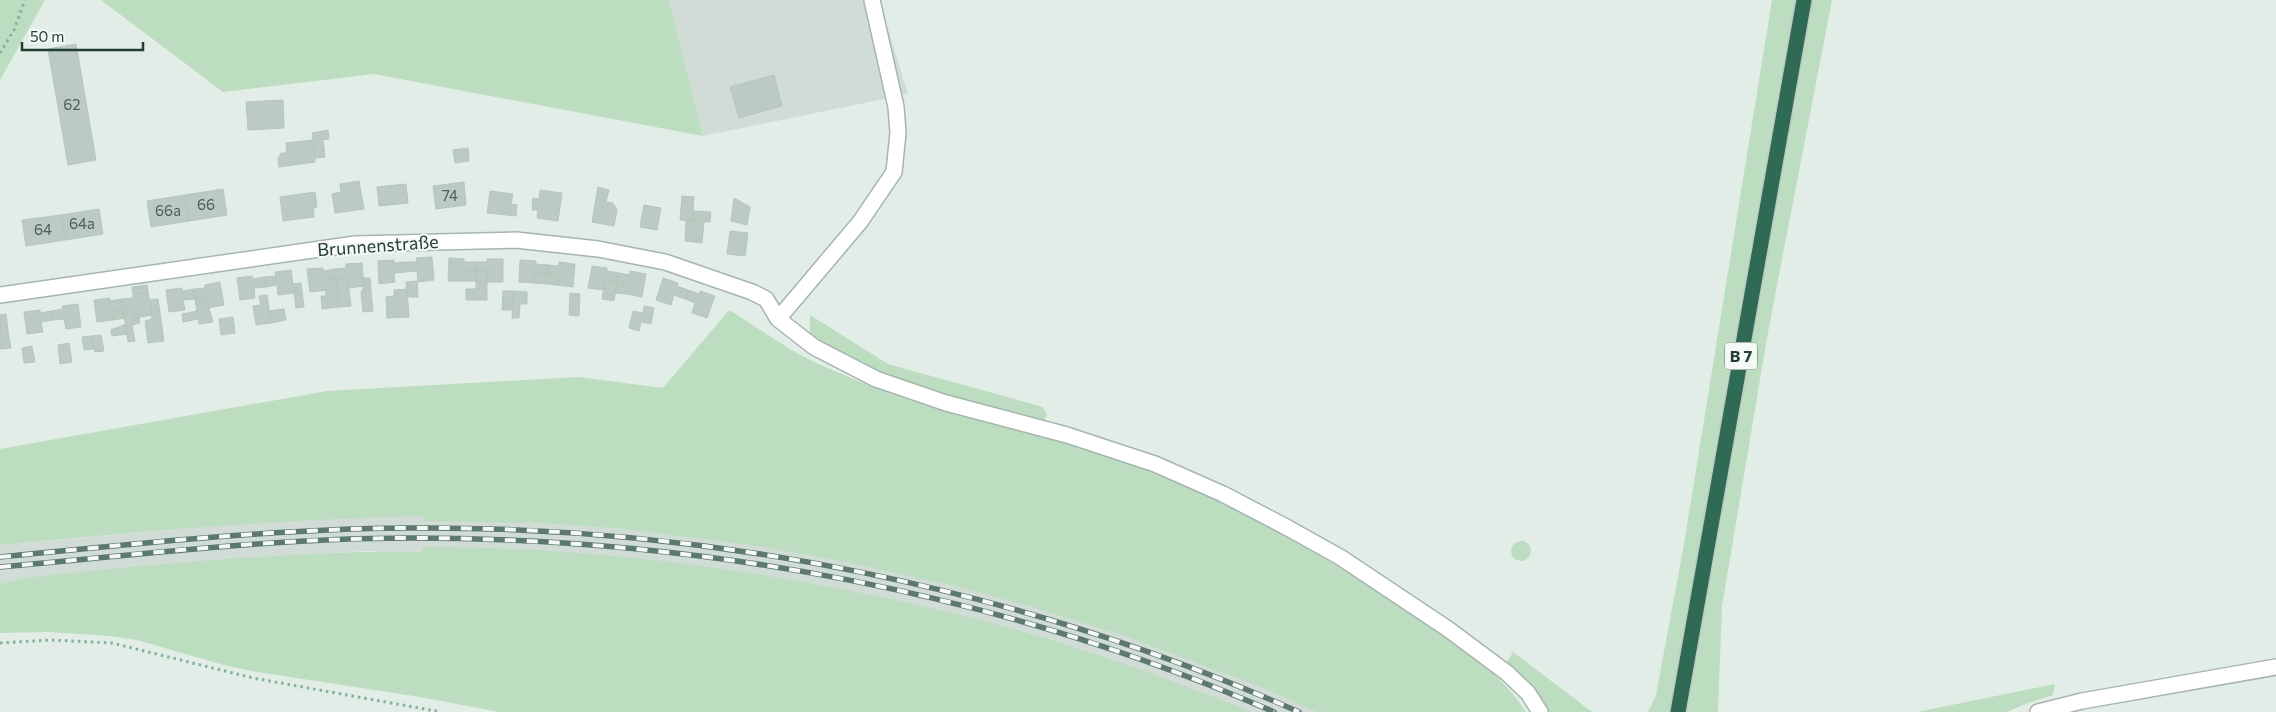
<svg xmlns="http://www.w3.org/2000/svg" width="2276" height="712" font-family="Commissioner,sans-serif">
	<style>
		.built { fill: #d1dcd6 }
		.green { fill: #bcddc0 }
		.building { fill: #bbcac2; stroke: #b5c6bd }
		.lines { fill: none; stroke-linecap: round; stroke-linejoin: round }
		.minor-casing { stroke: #a6b5ad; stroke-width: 18 }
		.highway-casing { stroke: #c1c9c6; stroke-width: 18 }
		.path { stroke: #84b09c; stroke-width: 3; stroke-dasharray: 2.5 4; stroke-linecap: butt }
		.minor { stroke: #fff; stroke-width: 15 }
		.highway { stroke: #2f6a55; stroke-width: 15 }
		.rail-casing { stroke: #5d796e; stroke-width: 5.5 }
		.rail { stroke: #f4f9f5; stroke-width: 4; stroke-dasharray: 11; stroke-linecap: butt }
		.labels { text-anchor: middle; stroke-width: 4; stroke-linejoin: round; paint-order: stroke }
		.number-label { font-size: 15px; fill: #496157 }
		.shield { fill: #f4f9f5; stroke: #62766d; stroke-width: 1 }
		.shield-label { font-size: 16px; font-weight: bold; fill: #233e33 }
		.street-label { font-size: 18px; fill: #233e33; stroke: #f4f9f5 }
	</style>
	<rect width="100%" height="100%" fill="#e3ede7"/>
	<path class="built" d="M669 0H879L908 94 703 136Z
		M423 515 842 544 1359 712H1206L401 553 366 551 267 557 24 578 0 584V545L270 521Z"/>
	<path class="green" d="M0 0H45L0 80Z
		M101 0H669L703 136 374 74 223 92Z
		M1772 0H1832L1768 332 1722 606 1718 712H1648L1656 695 1684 544Z
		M729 310C756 326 782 346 810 360 853 380 900 398 946 412 985 424 1026 430 1065 442 1095 450 1126 461 1155 473 1244 508 1323 555 1402 608 1446 637 1497 666 1526 712H1317L1261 687 1125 636 1029 606 955 586 842 561 758 546 624 529 537 523 423 521V516C281 519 141 532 0 545V449L327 391 579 377 663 388Z
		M810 315 888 364 1043 407 1047 415 1043 422 945 397 879 375 810 340Z
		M1511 551a10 10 0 1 1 20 0a10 10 0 1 1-20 0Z
		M423 547C600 547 775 571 948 612 1052 636 1153 673 1252 712H499L420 697 251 671 220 664 137 640 109 636 49 632 0 633V584L24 578C128 567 231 557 335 553 364 551 393 553 422 552Z
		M1513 652 1592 712H1548L1524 679 1507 662Z
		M2055 684 2053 695 2025 704 2007 712H1917Z"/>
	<path class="building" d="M76 44 96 160 68 165 48 49Z
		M774 75 782 106 739 118 730 87Z
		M283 100 284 128 248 130 246 102Z
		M328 130 329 139 313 140 312 133Z
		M323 139 325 157 315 158 313 140Z
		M313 140 315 162 279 167 278 159 281 153H287L286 143Z
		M468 148 469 161 455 163 453 150Z
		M359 181 364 209 335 213 332 194 341 192 340 184Z
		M464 182 466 205 436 209 433 186Z
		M406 184 408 203 379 206 377 187Z
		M598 187 609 190 606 202 613 203 617 210 614 226 592 222Z
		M223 189 227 215 189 221 185 195Z
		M540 190 562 193 558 221 537 218 538 210H532L533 198 539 199Z
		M490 191 513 194 511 204 517 205 516 216 487 213Z
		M315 192 317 207 313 208 314 217 283 221 280 197Z
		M185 195 189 221 151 227 147 201Z
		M682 196 694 197 692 221 680 220Z
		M734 198 750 207 747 225 731 221Z
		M644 205 661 208 657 230 640 227Z
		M99 209 103 234 65 240 61 215Z
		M693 211 711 212 710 222 692 221Z
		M61 215 65 240 26 246 22 220Z
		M686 220 704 222 702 243 685 241Z
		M730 231 748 233 745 256 727 254Z
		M432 257 434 280 418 282 417 271 406 272 405 262H417L416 258Z
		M449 258 464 259V262H476V271H464V281H448Z
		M487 259H503V282H487V271H476V262H487Z
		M394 260V263L405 262 406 272 394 273 395 282 379 284 378 261Z
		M520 260 536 261V264L548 265 547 274 535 273 534 283 519 282Z
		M559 262 575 264 573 287 557 285 558 275 547 274 548 265 559 266Z
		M362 263 364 286 349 288 347 277 336 278 335 269 346 268V264Z
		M592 266 607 268V271L619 273 617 282 605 281 604 290 588 288Z
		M323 268V271L335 269 336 278 325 280 326 290 310 292 307 269Z
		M291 270 294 293 278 295 277 285 266 287 264 277 276 276 275 272Z
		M464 271H476V281H464Z
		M476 271H487V300H466V289H476Z
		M630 271 646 274 642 297 626 294 628 284 617 282 619 273 630 275Z
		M535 273 547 274 546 284 534 283Z
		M547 274 558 275 557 285 546 284Z
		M252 276 253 279 264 277 266 287 254 288 255 298 240 300 237 278Z
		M347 277 351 306 339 307 336 278Z
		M336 278 339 307 322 309 321 296H326L325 280Z
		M363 278H370L371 290 363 291Z
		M663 278 678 283 677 286 688 290 685 299 674 295 671 305 656 300Z
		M417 281 418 297H407L406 282Z
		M605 281 617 282 614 301 602 299Z
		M220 282 224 305 208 308 206 297 195 299 194 289 205 288V285Z
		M617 282 628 284 626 294 615 293Z
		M301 283 304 307 296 308 293 284Z
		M147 285 148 292 133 294 132 287Z
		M182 288V291L194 289 195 299 183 300 185 310 169 312 166 290Z
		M407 289 409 317 387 318 386 297 394 296V290Z
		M371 290 373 311 363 312 361 291Z
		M688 290 699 294 700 291 715 296 707 318 692 313 695 303 685 299Z
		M503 291H513L512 310H502Z
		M513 291 527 292V304H520L519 318H512Z
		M148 292 152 315 136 318 134 307 123 309 122 299 133 298V294Z
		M570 293 580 294 579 316 569 315Z
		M267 295 271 323 256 325 253 306 261 305 259 296Z
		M206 297 213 322 199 324 195 299Z
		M110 298V301L122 299 123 309 112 310 113 320 97 322 94 300Z
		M158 299 164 341 148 343 145 321 152 319 150 300Z
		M78 304 81 327 66 329 64 319 53 320 52 311 63 309 62 306Z
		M644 306 654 308 651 324 642 322Z
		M134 307 136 318 139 317 140 323 132 325 135 341 128 342 123 309Z
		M123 309 125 318 113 320 112 310Z
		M284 309 286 320 271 323 269 311Z
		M40 310V313L52 311 53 320 41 322 43 332 27 334 24 312Z
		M197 311 198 319 183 322 182 314Z
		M633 311 643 313 639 331 629 328Z
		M6 314 9 338 0 339V315Z
		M233 317 235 333 221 335 219 319Z
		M126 324 127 334 112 336 111 330Z
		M101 335 104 351 95 352 92 336Z
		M92 336 94 349 84 350 82 337Z
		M9 338 11 348 0 349V339Z
		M69 343 72 362 60 364 58 345Z
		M32 346 35 362 24 363 22 348Z"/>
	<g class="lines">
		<defs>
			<path id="minor" d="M0 295 355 244 516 240 598 249 665 262 752 292 766 299 778 319 814 347 876 379 946 403 1067 435 1155 464 1223 494 1288 528 1340 557 1448 629 1507 673 1528 693 1540 712
				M778 319 860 222 894 172 898 133 896 107 872 0
				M2038 712 2082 701 2276 667"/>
			<path id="highway" d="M1678 712 1804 0"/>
		</defs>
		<use href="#minor" class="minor-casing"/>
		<use href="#highway" class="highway-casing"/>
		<path class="path" d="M0 53 14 30 25 0
			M0 643 50 640 112 643 253 678 441 712"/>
		<use href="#minor" class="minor"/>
		<use href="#highway" class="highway"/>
		<defs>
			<path id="rail" d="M0 557C135 544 270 529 405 528 710 525 1020 588 1299 712
				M0 567C136 555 273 538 410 538 704 538 1003 593 1274 712"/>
		</defs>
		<use href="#rail" class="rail-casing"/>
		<use href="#rail" class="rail"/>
	</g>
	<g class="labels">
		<g class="number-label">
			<text x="72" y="110">62</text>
			<text x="450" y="201">74</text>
			<text x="206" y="210">66</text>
			<text x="168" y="216">66a</text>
			<text x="82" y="229">64a</text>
			<text x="43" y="235">64</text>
		</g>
		<rect class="shield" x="1725" y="342.5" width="32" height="27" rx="4"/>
		<g class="shield-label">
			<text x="1741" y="362">B 7</text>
		</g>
		<g class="street-label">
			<text transform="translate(378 246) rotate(-4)" y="6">Brunnenstraße</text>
		</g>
	</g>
	<path d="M22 42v8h121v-8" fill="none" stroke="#233e33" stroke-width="2.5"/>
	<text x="30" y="42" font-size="15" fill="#233e33" stroke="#f4f9f5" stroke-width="4" paint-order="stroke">50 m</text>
</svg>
